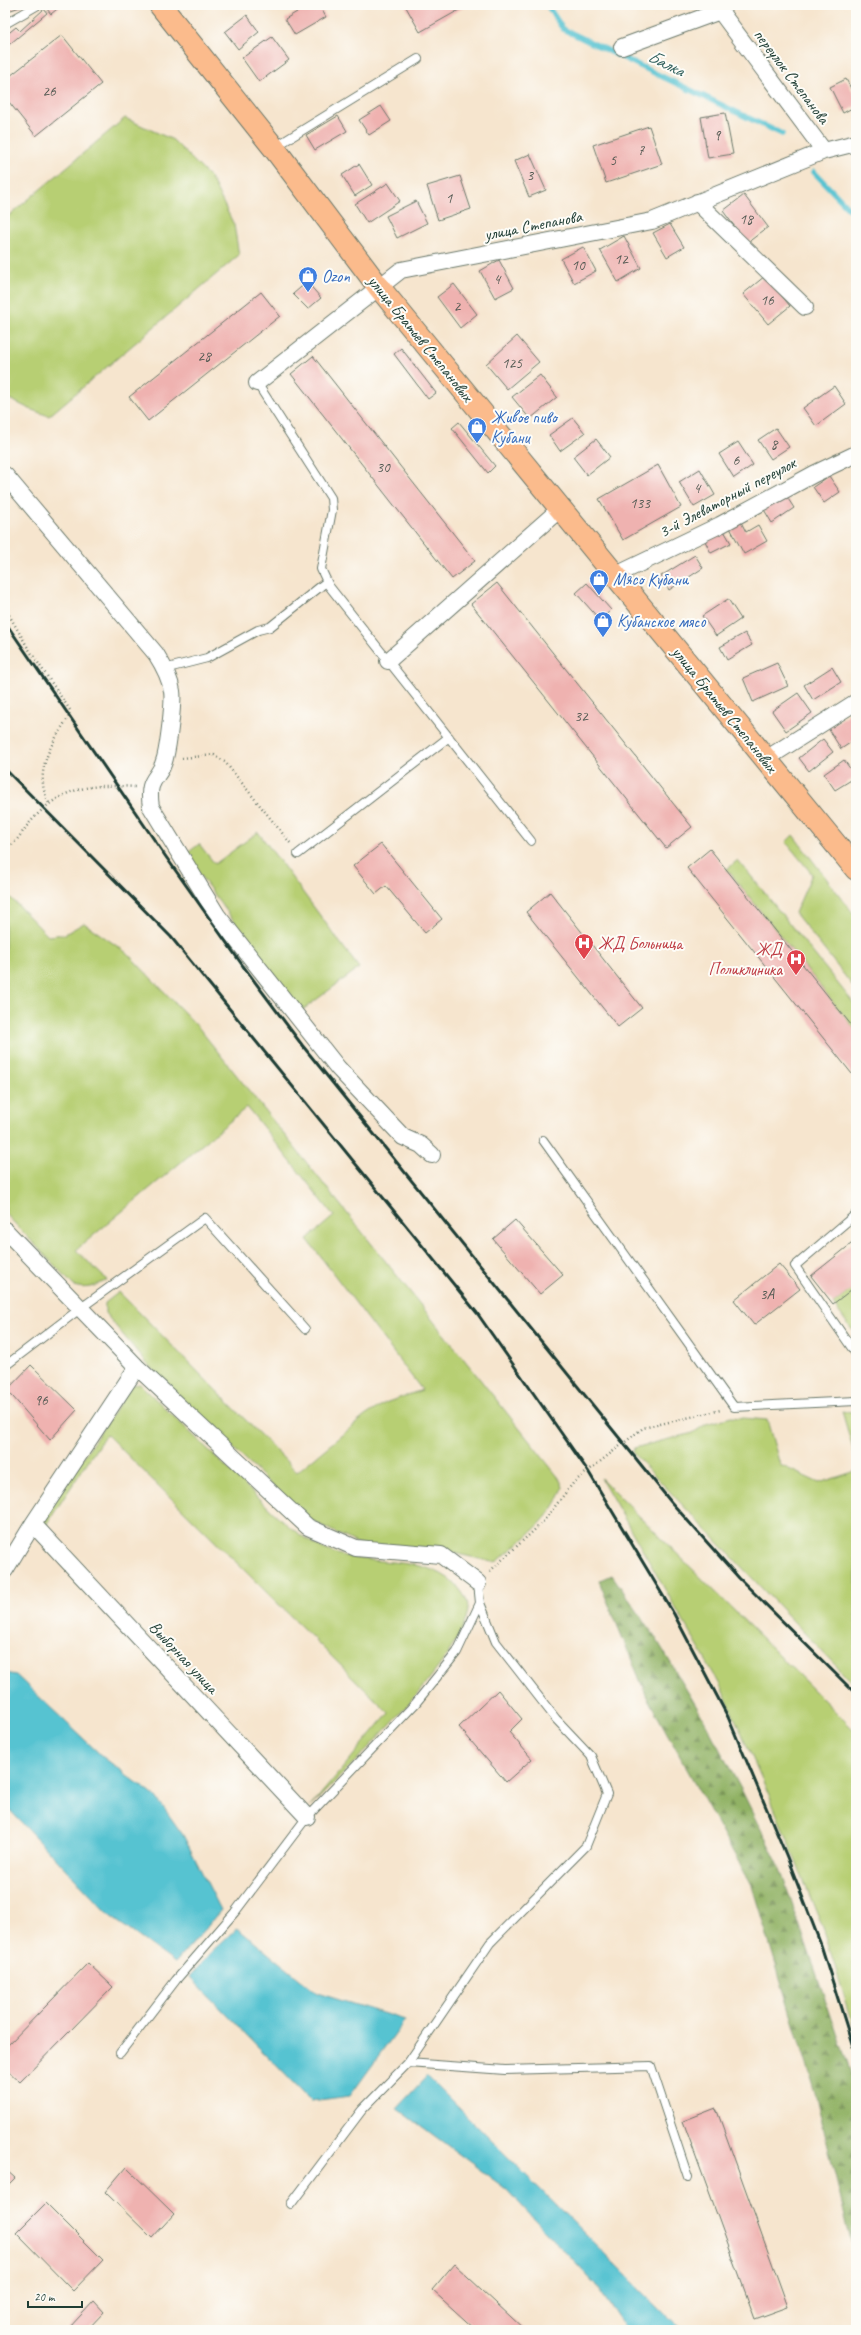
<svg xmlns="http://www.w3.org/2000/svg" width="861" height="2335" font-family="Caveat,sans-serif">
	<style>
		.green { fill: #b7cf73; stroke: #6b8654 }
		.forest { fill: url(#forest-firs); stroke: #58784c }
		.water { fill: #57c3d1; stroke: #3b8082 }
		.lines { fill: none; stroke-linecap: round; stroke-linejoin: round }
		.stream { stroke: #57c3d1; stroke-width: 5.5 }
		.building { fill: #efb2b0 }
		.service-casing { stroke: #6a786a; stroke-width: 10 }
		.minor-casing { stroke: #6a786a; stroke-width: 18 }
		.primary-casing { stroke: #6a786a; stroke-width: 24 }
		.path { stroke: #6a786a; stroke-width: 2.5; stroke-dasharray: 1 3; stroke-linecap: butt }
		.service { stroke: #fff; stroke-width: 8 }
		.minor { stroke: #fff; stroke-width: 16 }
		.primary { stroke: #fbbb8c; stroke-width: 22 }
		.rail { stroke: #1f3d34; stroke-width: 3 }
		.labels { text-anchor: middle; stroke-width: 4; stroke-linejoin: round; paint-order: stroke }
		.number-label { font-size: 15px; fill: #535a53 }
		.street-label { font-size: 17px; fill: #1f3d34; stroke: #fdfcf7 }
		.shop-label { font-size: 17px; fill: #366cbe; stroke: #fdfcf7; text-anchor: start }
		.health-label { font-size: 17px; fill: #be3a42; stroke: #fdfcf7; text-anchor: start }
		.water-label { font-size: 18px; font-style: italic; fill: #2d5e5b; stroke: #fdfcf7 }
	</style>
	<defs>
		<pattern id="forest-firs" width="22" height="20" patternUnits="userSpaceOnUse"><rect width="22" height="20" fill="#91b265"/><path d="M5 1l3.5 6h-7zM16 11l3.5 6h-7z" fill="#769254"/></pattern>
	</defs>
	<rect width="100%" height="100%" fill="#fdfcf7"/>
	<filter id="ink" filterUnits="userSpaceOnUse"><feTurbulence type="fractalNoise" baseFrequency=".025" numOctaves="2"/><feDisplacementMap in="SourceGraphic" scale="8" xChannelSelector="R" yChannelSelector="G"/><feConvolveMatrix kernelMatrix="1 2 1 2 8 2 1 2 1" color-interpolation-filters="sRGB"/></filter>
	<filter id="wash" filterUnits="userSpaceOnUse"><feTurbulence type="fractalNoise" baseFrequency=".012" numOctaves="4" result="noise"/><feDisplacementMap in="SourceGraphic" scale="16" xChannelSelector="R" yChannelSelector="G"/><feGaussianBlur stdDeviation="0.9" result="paint"/><feColorMatrix in="noise" values="0 0 0 0 0 0 0 0 0 0 0 0 0 0 0 0 0 1.4 0 .05"/><feComposite in="paint" operator="in"/></filter>
	<g filter="url(#wash)">
		<rect width="100%" height="100%" fill="#f6e5ce"/>
		<path class="green" d="M125 118 173 140 211 178 234 225 239 255 49 416 32 410 5 397V219Z
			M258 832 359 968 301 1011 185 855 199 844 215 864Z
			M793 835 856 917V990L795 913 812 874 786 842Z
			M738 860 856 1006V1031L727 869Z
			M5 892 48 936 65 934 84 923 127 953 198 1027 559 1478 563 1487C554 1518 521 1540 498 1561L492 1562 442 1550 363 1546 304 1517 148 1365 105 1313V1303L119 1292 297 1472 365 1416 385 1403 422 1390 307 1239 334 1216 247 1107 76 1250 107 1280C96 1286 87 1290 74 1286L5 1213Z
			M856 1286V1335L833 1304Z
			M140 1384C175 1418 211 1452 246 1486 269 1508 293 1534 322 1548 362 1568 413 1554 448 1578 457 1585 468 1597 468 1608 466 1656 346 1770 310 1807L389 1713 106 1434 42 1531 41 1520 132 1385Z
			M842 1411 856 1414V1460Z
			M731 1417 767 1420 780 1465 819 1483 856 1471V1687L632 1452 634 1448 693 1433 706 1424Z
			M601 1478 856 1732V2034L824 1931 769 1795 720 1685Z"/>
		<path class="forest" d="M612 1575 654 1635 698 1709 742 1791 779 1866 856 2088V2262L816 2097 752 1886 647 1697 599 1581Z"/>
		<path class="water" d="M5 1673 16 1675 103 1757 156 1797 183 1835 221 1910 175 1963 110 1916 5 1805Z
			M237 1928 317 1993 405 2020 350 2096 311 2101 190 1977 210 1953Z
			M427 2076 681 2330H627L595 2284 506 2189 397 2108Z"/>
		<g class="lines">
			<path class="stream" d="M547 5 563 29 782 134
				M814 172 856 216"/>
		</g>
		<g id="blocks">
			<path class="building" d="M5 5H26L5 12Z
				M52 5H62L51 14 47 9Z
				M309 5H319L326 17 295 35 285 19Z
				M410 5H465L466 6 420 32 406 7Z
				M44 9 47 13 5 48V36L16 27 20 31Z
				M247 15 259 32 238 49 225 32Z
				M62 35 101 84 36 136 5 97V80Z
				M272 37 289 60 259 82 242 58Z
				M846 79 856 98V106L843 113 830 87Z
				M381 106 391 121 369 135 359 120Z
				M725 113 733 154 708 158 701 117Z
				M338 116 347 131 315 150 306 135Z
				M649 126 662 164 606 183 593 145Z
				M530 154 546 190 529 197 514 161Z
				M359 164 372 185 355 196 342 175Z
				M460 176 471 209 438 220 427 186Z
				M388 183 400 201 367 223 355 204Z
				M744 195 768 227 747 243 723 211Z
				M416 201 427 223 397 238 386 216Z
				M670 224 684 247 667 257 653 233Z
				M624 236 641 268 618 282 600 250Z
				M583 247 596 271 574 283 561 259Z
				M499 260 514 288 495 298 480 271Z
				M765 276 790 306 768 324 743 294Z
				M307 282 321 298 308 309 293 294Z
				M454 284 477 314 460 328 437 297Z
				M261 292 280 316 148 421 129 397Z
				M517 336 539 362 507 389 486 364Z
				M401 348 436 393 428 399 394 354Z
				M313 356 475 561 452 579 291 374Z
				M540 375 557 397 530 419 512 397Z
				M834 386 846 404 816 426 803 408Z
				M573 418 585 433 560 451 549 435Z
				M459 422 495 466 488 473 452 428Z
				M776 428 789 447 771 459 758 440Z
				M596 439 610 457 587 475 573 457Z
				M738 442 753 465 734 478 719 454Z
				M658 465 681 507 623 540 599 499Z
				M700 469 715 495 694 507 679 482Z
				M829 476 840 492 824 503 813 487Z
				M785 494 794 508 772 523 763 508Z
				M740 520 746 532 758 525 767 541 744 554 729 526Z
				M723 529 731 543 711 553 704 539Z
				M695 555 703 568 669 590 661 576Z
				M497 583 692 827 666 848 471 604Z
				M587 583 611 610 600 620 576 593Z
				M728 599 741 619 716 636 702 616Z
				M745 633 752 645 727 660 720 647Z
				M777 663 788 686 753 702 743 678Z
				M832 667 841 682 813 700 804 685Z
				M798 693 812 713 786 731 772 711Z
				M855 710 856 739 841 749 828 728Z
				M823 739 833 752 809 771 799 758Z
				M844 760 856 777 835 790 824 774Z
				M381 844 442 919 425 933 386 886 376 894 353 866Z
				M710 849 856 1031V1079L687 868Z
				M550 892 642 1008 618 1027 526 912Z
				M515 1220 563 1275 540 1294 493 1239Z
				M856 1240V1286L833 1304 811 1276Z
				M779 1264 800 1289 754 1325 734 1300Z
				M31 1365 77 1410 50 1440 7 1390Z
				M498 1690 522 1719 509 1732 532 1759 506 1782 459 1727Z
				M88 1963 113 1987 20 2082 5 2068V2048Z
				M716 2108 788 2307 755 2319 683 2121Z
				M126 2167 174 2214 152 2238 105 2192Z
				M5 2169 15 2178 5 2188Z
				M46 2203 103 2260 73 2291 16 2233Z
				M454 2264 525 2330H476L432 2290Z
				M94 2301 104 2312 87 2330 68 2329Z"/>
		</g>
	</g>
	<g filter="url(#ink)">
		<use href="#blocks" fill-opacity="0" stroke="#6a786a" stroke-width="1"/>
		<g class="lines">
			<defs>
				<path id="service" d="M5 24 38 5
					M275 147 418 59
					M257 383 331 498 332 510 321 569 329 586 531 841
					M164 669 207 658 258 630 270 627 326 582
					M298 854 449 737
					M543 1140 734 1407 856 1401
					M856 1214 795 1266 856 1354
					M5 1366 81 1308 205 1218 305 1329
					M120 2053 176 1980 235 1912 307 1817 415 1704 457 1652 480 1603 478 1583
					M408 2063 505 2070 651 2066 688 2177
					M291 2204 362 2110 408 2063 490 1943 586 1846 607 1794 591 1756 556 1719 496 1642 480 1603"/>
				<path id="minor" d="M622 47 720 11 824 151
					M697 202 805 307
					M257 383 401 270 652 221 824 151 856 143
					M5 475 156 654C163 665 170 678 172 691 174 702 168 747 165 758 160 781 146 775 151 807L217 915 338 1068 403 1137 421 1145 432 1155
					M616 575 720 525 814 474 856 454
					M388 661 561 508
					M766 759 856 702
					M5 1230 137 1367 308 1527 356 1548 441 1555 478 1583
					M33 1524 307 1817
					M5 1570 33 1524 137 1367"/>
				<path id="primary" d="M160 5 274 148 378 286 856 869"/>
			</defs>
			<use href="#service" class="service-casing"/>
			<use href="#minor" class="minor-casing"/>
			<use href="#primary" class="primary-casing"/>
			<path class="path" d="M5 608 28 648 70 710 69 716C53 742 32 771 49 803
				M182 758 214 755 225 762 291 844
				M5 849C14 846 21 834 26 827 58 788 86 783 135 787
				M490 1571 542 1523 574 1482 643 1428 721 1410"/>
			<use href="#service" class="service"/>
			<use href="#minor" class="minor"/>
			<use href="#primary" class="primary"/>
			<path class="rail" d="M5 622 166 857 243 966 302 1045 671 1502 739 1578 856 1694
				M5 769 171 937 477 1313 588 1471 674 1614 728 1717 787 1857 821 1945 856 2056"/>
		</g>
	</g>
	<defs>
		<symbol id="shop-pin" viewBox="-11 -11 22 30"><path d="M0 17L-7.5 6A9.5 9.5 0 1 1 7.5 6Z" fill="#3f7fe0" stroke="#fdfcf7"/><path d="M-5-2.5h2.3a2.7 3.5 0 0 1 5.4 0H5L5.5 6h-11ZM-1.5-2.5h3a1.5 2.3 0 0 0-3 0Z" fill="#fff"/></symbol>
		<symbol id="hospital-pin" viewBox="-11 -11 22 30"><path d="M0 17L-7.5 6A9.5 9.5 0 1 1 7.5 6Z" fill="#e0444e" stroke="#fdfcf7"/><path d="M-5-5h3v3.5h4V-5h3V5h-3V1.5h-4V5h-3Z" fill="#fff"/></symbol>
	</defs>
	<g fill-rule="evenodd">
		<use href="#shop-pin" x="297" y="265" width="22" height="30"/>
		<use href="#shop-pin" x="466" y="416" width="22" height="30"/>
		<use href="#shop-pin" x="588" y="568" width="22" height="30"/>
		<use href="#shop-pin" x="592" y="610" width="22" height="30"/>
		<use href="#hospital-pin" x="573" y="932" width="22" height="30"/>
		<use href="#hospital-pin" x="785" y="948" width="22" height="30"/>
	</g>
	<g class="labels">
		<g class="number-label">
			<text x="49" y="96">26</text>
			<text x="717" y="140">9</text>
			<text x="641" y="155">7</text>
			<text x="613" y="165">5</text>
			<text x="530" y="180">3</text>
			<text x="449" y="203">1</text>
			<text x="746" y="224">18</text>
			<text x="621" y="264">12</text>
			<text x="578" y="270">10</text>
			<text x="497" y="284">4</text>
			<text x="767" y="305">16</text>
			<text x="457" y="311">2</text>
			<text x="204" y="361">28</text>
			<text x="512" y="368">125</text>
			<text x="774" y="449">8</text>
			<text x="736" y="465">6</text>
			<text x="383" y="472">30</text>
			<text x="697" y="493">4</text>
			<text x="640" y="508">133</text>
			<text x="581" y="721">32</text>
			<text x="767" y="1299">3А</text>
			<text x="41" y="1405">96</text>
		</g>
		<g class="street-label">
			<text transform="translate(792 76) rotate(53)" y="6">переулок Степанова</text>
			<text transform="translate(533 225) rotate(-11)" y="6">улица Степанова</text>
			<text transform="translate(421 338) rotate(51)" y="6">улица Братьев Степановых</text>
			<text transform="translate(727 497) rotate(-28)" y="6">3-й Элеваторный переулок</text>
			<text transform="translate(725 709) rotate(51)" y="6">улица Братьев Степановых</text>
			<text transform="translate(184 1657) rotate(47)" y="6">Выборная улица</text>
		</g>
		<g class="shop-label">
			<text x="322" y="282">Ozon</text>
			<text x="491" y="423">Живое пиво<tspan x="491" dy="20">Кубани</tspan></text>
			<text x="613" y="585">Мясо Кубани</text>
			<text x="617" y="627">Кубанское мясо</text>
		</g>
		<g class="health-label">
			<text x="598" y="949">ЖД Больница</text>
			<text x="782" y="955" text-anchor="end">ЖД<tspan x="782" dy="20">Поликлиника</tspan></text>
		</g>
		<g class="water-label">
			<text transform="translate(666 63) rotate(26)" y="6">Балка</text>
		</g>
	</g>
	<rect width="861" height="2335" fill="none" stroke="#fdfcf7" stroke-width="20"/>
	<path d="M28 2301v6h54v-6" fill="none" stroke="#1f3d34" stroke-width="2"/>
	<text x="34" y="2301" font-size="12" fill="#1f3d34" stroke="#fdfcf7" stroke-width="3" paint-order="stroke">20 m</text>
</svg>
